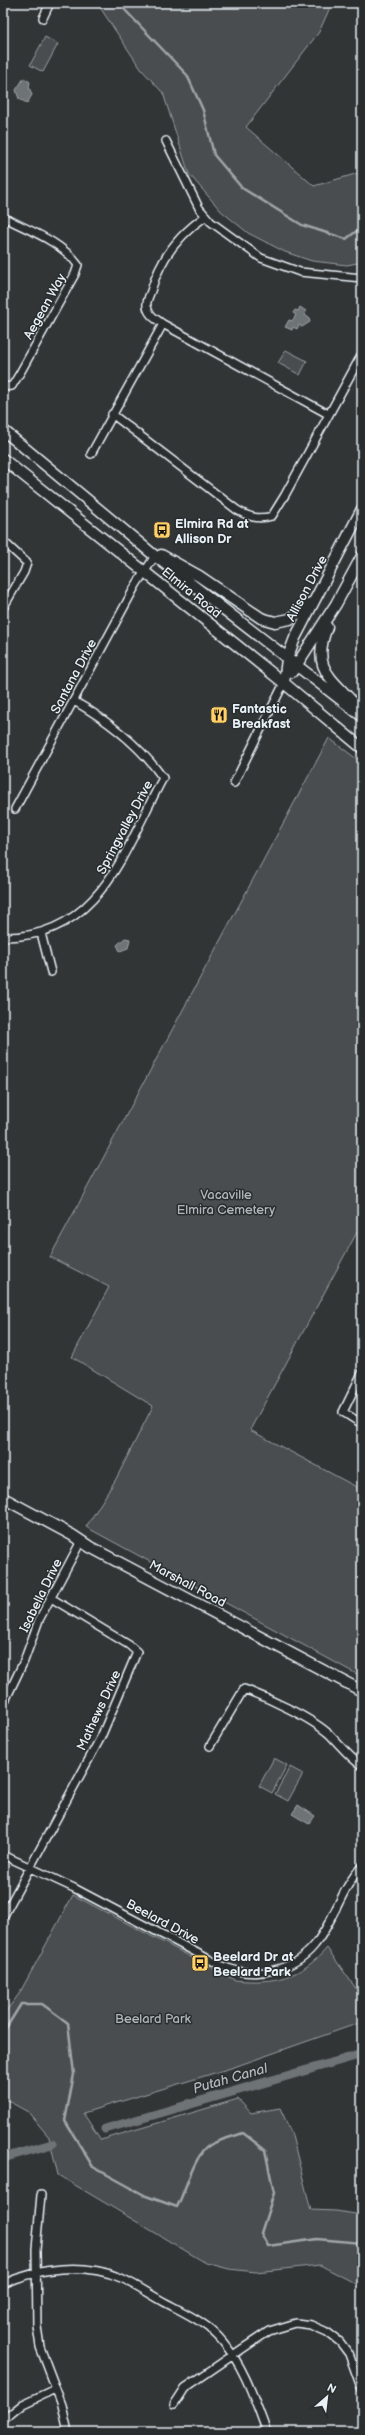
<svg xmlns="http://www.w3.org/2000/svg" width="365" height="2435" font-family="'Balsamiq Sans',sans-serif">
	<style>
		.green { fill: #494d4f; stroke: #989fa4 }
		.water { fill: #6e7376; stroke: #9fa5aa }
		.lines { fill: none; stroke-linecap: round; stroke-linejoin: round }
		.stream { stroke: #9fa5aa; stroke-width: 2.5 }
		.canal { stroke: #6e7376; stroke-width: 9 }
		.street-casing { stroke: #e8f1f8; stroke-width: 10 }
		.secondary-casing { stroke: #e8f1f8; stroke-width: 13 }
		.street { stroke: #2a2d2e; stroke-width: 7 }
		.secondary { stroke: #2a2d2e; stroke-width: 10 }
		.labels { text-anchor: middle; stroke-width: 3; stroke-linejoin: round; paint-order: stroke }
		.street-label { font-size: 13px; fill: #e8f1f8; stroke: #2a2d2e }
		.poi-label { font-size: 13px; font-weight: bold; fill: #e8f1f8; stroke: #2a2d2e; text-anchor: start }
		.park-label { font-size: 13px; fill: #b0b8bd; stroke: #2a2d2e }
		.water-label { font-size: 14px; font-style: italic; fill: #b1b8be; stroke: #2a2d2e }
	</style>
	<rect width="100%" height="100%" fill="#323536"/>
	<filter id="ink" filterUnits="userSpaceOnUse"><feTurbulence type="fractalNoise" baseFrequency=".025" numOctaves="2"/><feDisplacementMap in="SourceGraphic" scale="8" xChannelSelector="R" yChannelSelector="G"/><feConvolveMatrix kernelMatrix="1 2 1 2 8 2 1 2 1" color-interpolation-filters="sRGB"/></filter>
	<g filter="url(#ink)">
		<path class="green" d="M97 3H332L319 32 246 127 314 186 362 172V262L347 265 312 261 285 252 248 233 221 211 189 174 163 93 141 69Z
			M45 37 58 44 43 72 30 65Z
			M286 350 307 361 300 375 278 363Z
			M329 738 362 763V1223L250 1430 362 1490V1677L86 1527 116 1479 153 1406 72 1357 109 1287 50 1257Z
			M274 1758 287 1765 272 1793 259 1786Z
			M290 1767 303 1774 288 1801 275 1794Z
			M73 1895 235 1980C274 1984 301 1978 327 1948L362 1997V2022L234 2067 83 2113 101 2140 238 2099 251 2113 280 2108 291 2132 311 2210 336 2211 362 2215V2287L320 2265 256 2272 229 2269 206 2263 58 2175 49 2137 28 2112 3 2098V2015L19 1994Z"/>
		<path class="water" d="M24 78 30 82 29 87 32 95 27 103 19 99 16 90Z
			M300 307 306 311 305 315 309 318 310 322 302 327 299 325 297 329 293 327 292 330 285 327 289 320 292 321 296 315 293 313 295 310 298 311Z
			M125 938 130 939 128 948 120 951 117 945Z
			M298 1805 315 1816 309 1824 292 1814Z"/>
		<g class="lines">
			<path class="stream" d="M122 3 125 10 187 75 203 110 214 155 242 188 302 225 346 239 362 227
				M3 2033 21 2004H42L68 2023 74 2074 65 2121 93 2167 146 2196 177 2207C186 2190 194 2154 210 2145 220 2139 233 2137 243 2133L265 2150 274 2193 261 2233 268 2246 317 2239 362 2243"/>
			<path class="canal" d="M105 2129 362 2054
				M3 2158 52 2144"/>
			<defs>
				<path id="street" d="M43 18 50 3
					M166 141 199 208 211 222 233 238 261 258 300 272 362 278
					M206 216C178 235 160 259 151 291 149 296 146 302 147 306 148 315 156 319 163 324L328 414
					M3 217C28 230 61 241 78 265L75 274 20 373 12 386 3 387
					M112 414 237 510C249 517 258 520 272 516L285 495 362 354
					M91 454 163 324
					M3 541 27 563 24 572 3 608
					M234 783 284 683
					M15 809 136 585 155 556
					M41 933 51 972
					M3 937C100 939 125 848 163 778 141 747 107 720 74 701
					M362 1373 343 1412 362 1424
					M3 1705 24 1661 39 1620 81 1541
					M210 1746 244 1689C268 1698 310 1717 329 1734 340 1745 349 1757 362 1766
					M3 1855 74 1888 220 1965C238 1973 256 1975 274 1970 330 1957 330 1901 362 1866
					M3 1917 101 1737 137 1652 129 1645 51 1598
					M41 2195 36 2249 37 2326 40 2347 62 2405 68 2432
					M3 2284C39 2268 84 2262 121 2278 137 2285 151 2295 166 2303 187 2314 209 2324 223 2342 245 2368 255 2401 267 2432
					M174 2405 185 2388 242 2349 269 2331 296 2323 311 2325 327 2332 340 2342 349 2354 362 2390
					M3 2420 23 2404 55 2389"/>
				<path id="secondary" d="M3 430 155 556 362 716
					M3 459 284 683 362 748
					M161 555 199 576 261 618 275 622 290 619 314 601
					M327 627C310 671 333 678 358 708
					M292 672 336 604 362 556
					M284 683 287 659 295 638 362 509
					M3 1498 72 1535 90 1547 362 1691"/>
			</defs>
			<use href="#street" class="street-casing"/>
			<use href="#secondary" class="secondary-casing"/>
			<use href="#street" class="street"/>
			<use href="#secondary" class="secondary"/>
		</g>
	</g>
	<defs>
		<symbol id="bus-square" viewBox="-11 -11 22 22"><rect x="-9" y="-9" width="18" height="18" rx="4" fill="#ffd166" stroke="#2a2d2e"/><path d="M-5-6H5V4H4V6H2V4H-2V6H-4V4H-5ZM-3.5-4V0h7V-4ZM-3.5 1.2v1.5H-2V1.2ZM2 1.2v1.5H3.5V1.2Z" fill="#111"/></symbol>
		<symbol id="restaurant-square" viewBox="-11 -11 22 22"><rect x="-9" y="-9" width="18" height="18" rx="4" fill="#ffd166" stroke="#2a2d2e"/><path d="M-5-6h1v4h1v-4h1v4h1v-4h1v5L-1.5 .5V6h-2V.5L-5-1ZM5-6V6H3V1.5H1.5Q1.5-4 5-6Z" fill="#111"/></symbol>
	</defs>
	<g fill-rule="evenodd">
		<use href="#bus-square" x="152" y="520" width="20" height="20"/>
		<use href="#restaurant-square" x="209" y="705" width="20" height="20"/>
		<use href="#bus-square" x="190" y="1953" width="20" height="20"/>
	</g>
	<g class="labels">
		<g class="street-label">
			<text transform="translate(44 306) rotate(-61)" y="5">Aegean Way</text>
			<text transform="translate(306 588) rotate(-62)" y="5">Allison Drive</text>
			<text transform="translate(192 592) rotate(39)" y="5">Elmira Road</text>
			<text transform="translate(73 676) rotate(-62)" y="5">Santana Drive</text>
			<text transform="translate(124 827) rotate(-62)" y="5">Springvalley Drive</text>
			<text transform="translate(188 1583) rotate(28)" y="5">Marshall Road</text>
			<text transform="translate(40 1595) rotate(-64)" y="5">Isabella Drive</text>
			<text transform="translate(98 1710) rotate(-65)" y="5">Mathews Drive</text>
			<text transform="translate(163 1921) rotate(28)" y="5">Beelard Drive</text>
		</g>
		<g class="poi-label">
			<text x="175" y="528">Elmira Rd at<tspan x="175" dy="15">Allison Dr</tspan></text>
			<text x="232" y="713">Fantastic<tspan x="232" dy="15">Breakfast</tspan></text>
			<text x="213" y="1961">Beelard Dr at<tspan x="213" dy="15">Beelard Park</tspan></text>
		</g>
		<g class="park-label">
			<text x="226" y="1199">Vacaville<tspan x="226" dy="15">Elmira Cemetery</tspan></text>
			<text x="153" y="2023">Beelard Park</text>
		</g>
		<g class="water-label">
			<text transform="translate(230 2078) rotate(-16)" y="5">Putah Canal</text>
		</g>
	</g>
	<rect width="365" height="2435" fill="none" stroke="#2a2d2e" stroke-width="16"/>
	<rect x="8" y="8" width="349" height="2419" fill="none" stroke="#e8f1f8" stroke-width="1.5" filter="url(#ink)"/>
	<g transform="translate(327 2397) rotate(28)" stroke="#2a2d2e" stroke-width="3" paint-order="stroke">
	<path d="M0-3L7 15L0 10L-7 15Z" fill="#e8f1f8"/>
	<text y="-6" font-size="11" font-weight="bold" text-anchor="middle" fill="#e8f1f8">N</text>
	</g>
</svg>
